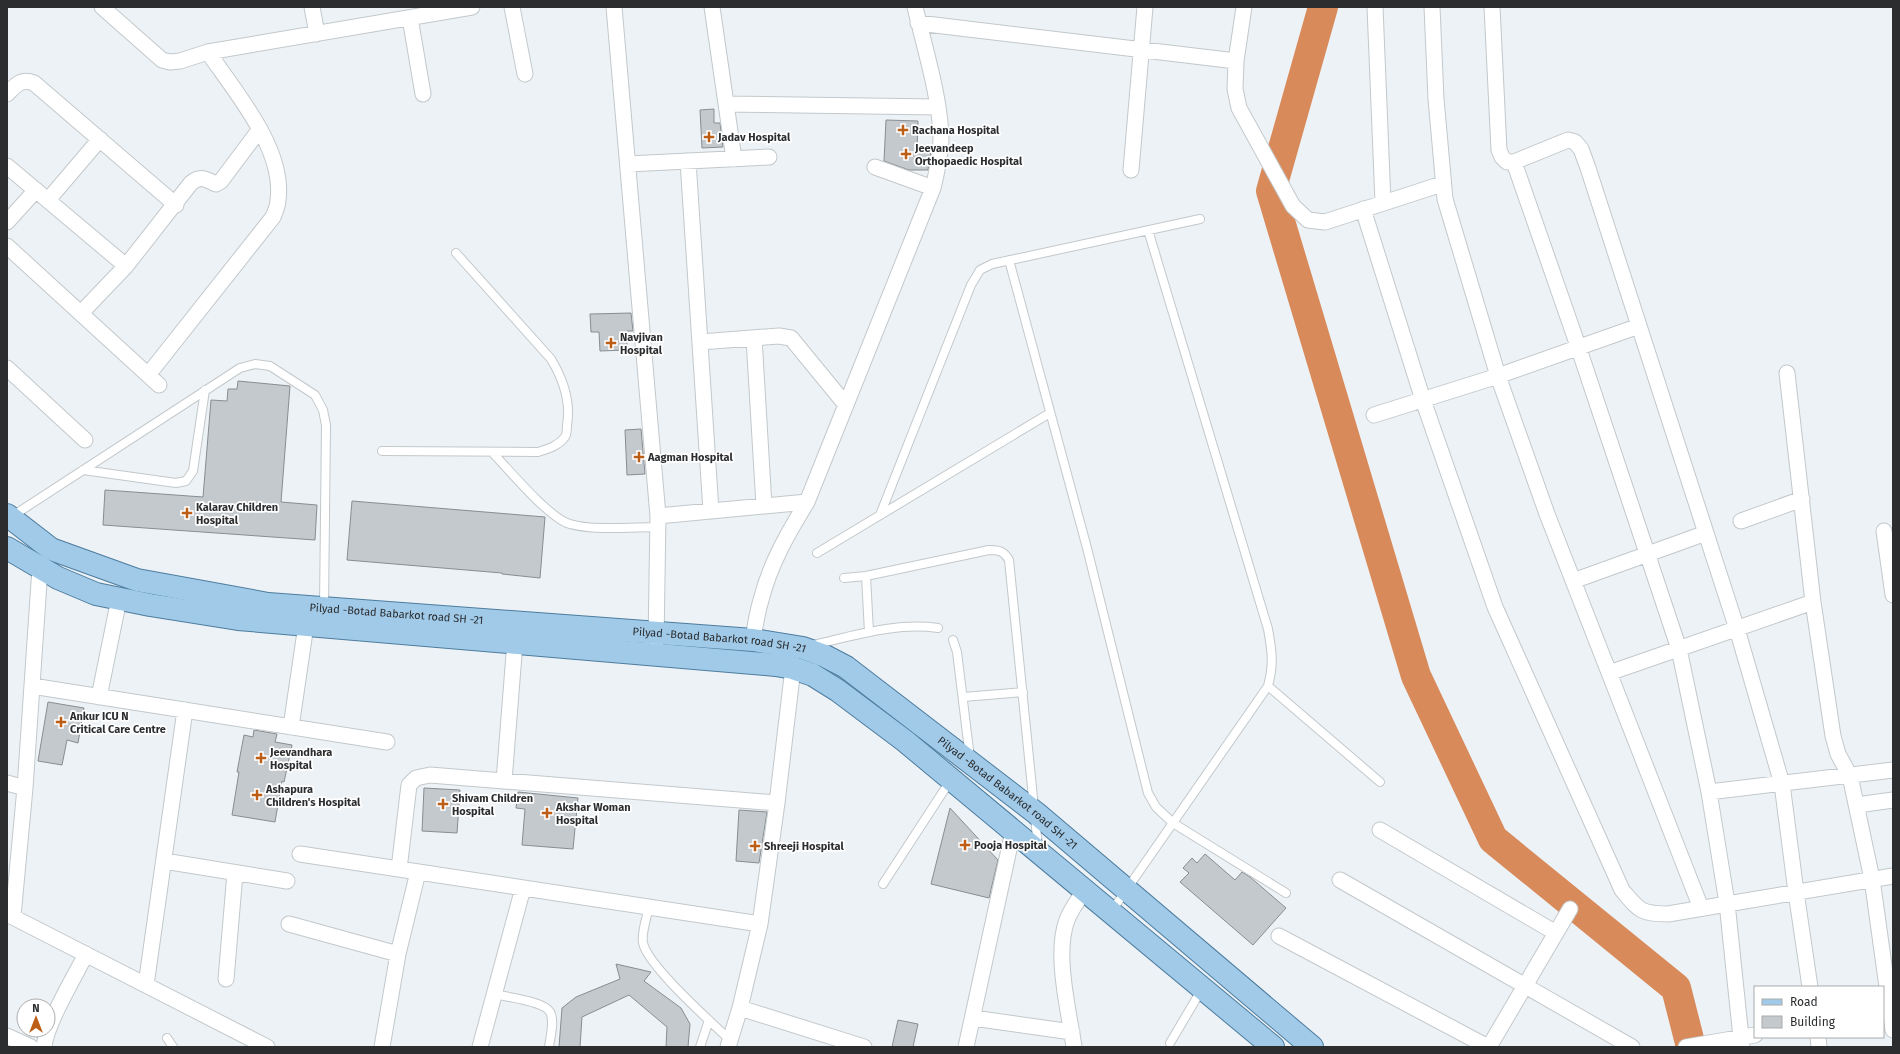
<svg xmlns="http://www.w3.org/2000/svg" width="1900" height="1054" font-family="'Fira Sans',sans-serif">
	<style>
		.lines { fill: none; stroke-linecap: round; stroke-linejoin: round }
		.river { stroke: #d98a5b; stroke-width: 30 }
		.building { fill: #c4c9cd; stroke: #888d91 }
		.lane-casing { stroke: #c2c8cb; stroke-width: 10 }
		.street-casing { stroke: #c2c8cb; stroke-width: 17 }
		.primary-casing { stroke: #4d7c9e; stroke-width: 24 }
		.lane { stroke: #fff; stroke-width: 8 }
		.street { stroke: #fff; stroke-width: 15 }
		.primary { stroke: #a0cae8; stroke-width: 22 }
		.poi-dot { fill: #bd5e17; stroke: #fff; stroke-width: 1.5 }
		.labels { text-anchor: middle; stroke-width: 3.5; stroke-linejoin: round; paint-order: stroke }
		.poi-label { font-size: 11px; font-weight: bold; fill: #2b2d2f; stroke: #fff; text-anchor: start }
		.street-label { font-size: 11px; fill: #2b2d2f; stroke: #fff }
	</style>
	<rect width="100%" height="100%" fill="#edf2f6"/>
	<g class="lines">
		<path class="river" d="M1323 7 1271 191 1416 676 1493 839 1676 988 1691 1047"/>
	</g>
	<path class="building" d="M714 109V123H720L723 147 702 148 700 110Z
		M886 120 918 121 917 150 931 151 928 170H909L884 161Z
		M631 313 633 331H627V350L600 351 599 332H591L590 314Z
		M238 381 290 386 281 502 317 505 315 540 103 525 105 490 203 497 211 400 227 401 228 389H237Z
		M641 429 645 474 627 475 625 430Z
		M352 501 545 517 540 578 502 574V573L347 560Z
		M48 702 84 708 78 743 67 740 62 765 38 761Z
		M254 730 277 734 275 742 292 745 284 782 282 781 275 822 232 815 239 772H237L244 735 253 737Z
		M424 788 460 790 457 833 422 831Z
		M518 792 578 798 573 849 522 845 525 809 516 808Z
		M950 808 998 860 989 898 931 884Z
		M739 810 767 812 759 863 736 861Z
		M1205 854 1235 880 1242 872 1250 877 1286 908 1253 945 1180 882 1189 873 1183 868 1192 858 1197 863Z
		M616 964 651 972 644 981 681 1008 690 1024 688 1047H666L667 1027 629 995 582 1017 580 1047H559L562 1008 576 997 620 979Z
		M898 1020 918 1024 913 1047H892Z"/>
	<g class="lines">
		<defs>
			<path id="lane" d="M1009 260 1087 548 1148 793 1156 807 1173 823 1286 893
				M382 451 538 452C548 449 558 446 565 437 567 434 567 429 567 425 571 402 563 379 551 359L456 253
				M492 452C508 469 550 519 570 524 594 531 633 527 659 527
				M83 470 176 483 186 481 193 471 205 390
				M880 515 971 285 980 270 992 264 1200 219
				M11 517 240 368 255 364 270 366 315 395 323 410 326 425 324 607
				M817 553 1050 413
				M866 576 869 632
				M844 578 866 576 989 550C999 550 1004 551 1009 560L1038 847
				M953 640 957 652 970 758
				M813 645C853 636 896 622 938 628
				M1268 686 1380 782
				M963 697 1023 692
				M883 884 950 781
				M649 907C647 917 641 933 643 943 648 966 710 1021 730 1040
				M1111 912 1268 686C1274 664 1272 651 1268 629L1148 230
				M494 994C506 997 544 1001 550 1012 555 1021 550 1038 549 1047
				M167 1038 173 1047
				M1170 1043 1202 989
				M700 1047 709 1020"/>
			<path id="street" d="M102 7 162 60 170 62 180 61 208 52 472 7
				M312 7 317 34
				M512 7 525 74
				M614 7 658 516 656 642
				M712 7 734 159
				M1244 7 1236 61 1235 89 1239 108 1293 206 1308 220 1325 222 1442 184
				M1375 7 1383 203
				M1432 7 1436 99 1445 199 1498 376 1547 514 1701 908
				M1492 7 1499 150 1502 157 1507 162H1514L1568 140 1575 142 1581 149 1588 168 1737 629 1782 784 1796 892 1810 987
				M410 18 423 94
				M918 23 1236 61
				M7 94C16 85 21 78 34 83L176 205
				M726 104 938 107
				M688 161 711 511
				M1514 162 1578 346 1679 649 1709 792 1727 903 1742 1047
				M628 164 769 157
				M7 166 126 266
				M875 167 933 188
				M1131 170 1145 7
				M48 200 100 139
				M1363 209 1423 400 1495 607 1622 890C1639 910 1640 914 1668 914L1893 876
				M7 222 36 190
				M7 246 159 385
				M81 313 126 266 191 183C201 175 205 179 216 184L221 181 260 129
				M754 338 764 506
				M700 342 779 336 791 338 846 405
				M7 368 85 440
				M1787 373 1813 602 1833 736 1838 754 1850 776 1872 879 1893 1030
				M148 375 273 217C275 212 278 206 278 200 285 149 235 92 208 52
				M1374 415 1498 376 1639 326
				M658 516 807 502
				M1741 521 1802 499
				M1884 531 1893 595
				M1573 581 1706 533
				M753 640C755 626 757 613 761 600 770 564 788 533 807 502L933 188C937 172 940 156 941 140 941 100 924 46 915 7
				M1609 673 1813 602
				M32 686 387 742
				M99 697 119 599
				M291 727 306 625
				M504 781 515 642
				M7 783 25 788
				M1709 792 1893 770
				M1857 805 1893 800
				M1380 830 1556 933
				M300 854 760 924
				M164 861 287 881
				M399 869 409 785 416 778 430 775 777 803
				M1340 880 1632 1047
				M7 914 267 1047
				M13 916 25 788 40 568
				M289 924 398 954
				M1279 936 1488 1047
				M226 979 235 873
				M146 985 185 710
				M740 1008 864 1047
				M973 1018 1072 1032
				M7 1036 31 1047
				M1818 1037 1819 1047
				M44 1047C46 1024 75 976 86 954
				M382 1047 398 954 418 872
				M480 1047 523 888
				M728 1047 740 1008 760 924 777 803 793 668
				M966 1047 1013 831
				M1074 1047C1069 1011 1054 954 1067 920 1071 909 1079 900 1084 890
				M1489 1047 1570 909
				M1686 1047 1755 1035"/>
			<g id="primary">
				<path id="s1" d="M7 515 51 549 137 580 268 604 753 640 803 648 825 656 846 667 1036 813 1312 1047"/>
				<path d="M7 548 58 578 96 594 150 605 238 619 776 665 793 668 813 675 837 690 905 741 1273 1047"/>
			</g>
		</defs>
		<use href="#lane" class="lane-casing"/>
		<use href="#street" class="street-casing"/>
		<use href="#primary" class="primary-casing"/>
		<use href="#lane" class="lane"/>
		<use href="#street" class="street"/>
		<use href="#primary" class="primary"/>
	</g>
	<g class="poi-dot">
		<path d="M901 124h4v4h4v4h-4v4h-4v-4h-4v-4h4z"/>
		<path d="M707 131h4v4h4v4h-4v4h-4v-4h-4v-4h4z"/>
		<path d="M904 148h4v4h4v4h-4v4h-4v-4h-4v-4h4z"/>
		<path d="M609 337h4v4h4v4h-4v4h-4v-4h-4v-4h4z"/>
		<path d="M637 451h4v4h4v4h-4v4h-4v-4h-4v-4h4z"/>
		<path d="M185 507h4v4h4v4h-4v4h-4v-4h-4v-4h4z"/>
		<path d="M59 716h4v4h4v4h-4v4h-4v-4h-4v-4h4z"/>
		<path d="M259 752h4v4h4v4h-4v4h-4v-4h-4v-4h4z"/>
		<path d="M255 789h4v4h4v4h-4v4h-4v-4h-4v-4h4z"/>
		<path d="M441 798h4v4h4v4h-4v4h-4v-4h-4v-4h4z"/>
		<path d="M545 807h4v4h4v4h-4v4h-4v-4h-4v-4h4z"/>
		<path d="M963 839h4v4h4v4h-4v4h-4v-4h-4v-4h4z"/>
		<path d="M753 840h4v4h4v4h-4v4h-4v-4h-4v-4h4z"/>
	</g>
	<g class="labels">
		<g class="poi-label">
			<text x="912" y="134">Rachana Hospital</text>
			<text x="718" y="141">Jadav Hospital</text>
			<text x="915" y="152">Jeevandeep<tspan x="915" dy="13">Orthopaedic Hospital</tspan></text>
			<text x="620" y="341">Navjivan<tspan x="620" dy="13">Hospital</tspan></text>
			<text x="648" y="461">Aagman Hospital</text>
			<text x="196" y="511">Kalarav Children<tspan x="196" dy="13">Hospital</tspan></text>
			<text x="70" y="720">Ankur ICU N<tspan x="70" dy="13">Critical Care Centre</tspan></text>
			<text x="270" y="756">Jeevandhara<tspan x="270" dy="13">Hospital</tspan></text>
			<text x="266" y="793">Ashapura<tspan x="266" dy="13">Children's Hospital</tspan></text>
			<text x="452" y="802">Shivam Children<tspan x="452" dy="13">Hospital</tspan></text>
			<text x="556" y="811">Akshar Woman<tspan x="556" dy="13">Hospital</tspan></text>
			<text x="974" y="849">Pooja Hospital</text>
			<text x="764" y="850">Shreeji Hospital</text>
		</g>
		<g class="street-label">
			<text dy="4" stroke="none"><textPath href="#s1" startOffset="409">Pilyad -Botad Babarkot road SH -21</textPath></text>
			<text dy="4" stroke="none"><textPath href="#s1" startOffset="733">Pilyad -Botad Babarkot road SH -21</textPath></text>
			<text dy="4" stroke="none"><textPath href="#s1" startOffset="1069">Pilyad -Botad Babarkot road SH -21</textPath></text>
		</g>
	</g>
	<rect width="1900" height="1054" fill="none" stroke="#2b2d2f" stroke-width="16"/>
	<rect x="1754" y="986" width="130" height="52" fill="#ffffff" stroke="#aaabac"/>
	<rect x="1762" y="999" width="20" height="6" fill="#a0cae8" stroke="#aaabac"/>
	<text x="1790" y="1006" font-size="12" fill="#2b2d2f">Road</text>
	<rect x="1762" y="1016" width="20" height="12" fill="#c4c9cd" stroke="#aaabac"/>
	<text x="1790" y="1026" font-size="12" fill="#2b2d2f">Building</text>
	<g transform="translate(36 1018)"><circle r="19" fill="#ffffff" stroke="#aaabac"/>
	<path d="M0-3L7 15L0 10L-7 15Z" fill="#bd5e17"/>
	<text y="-6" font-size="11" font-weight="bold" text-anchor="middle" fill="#2b2d2f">N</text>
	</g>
</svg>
